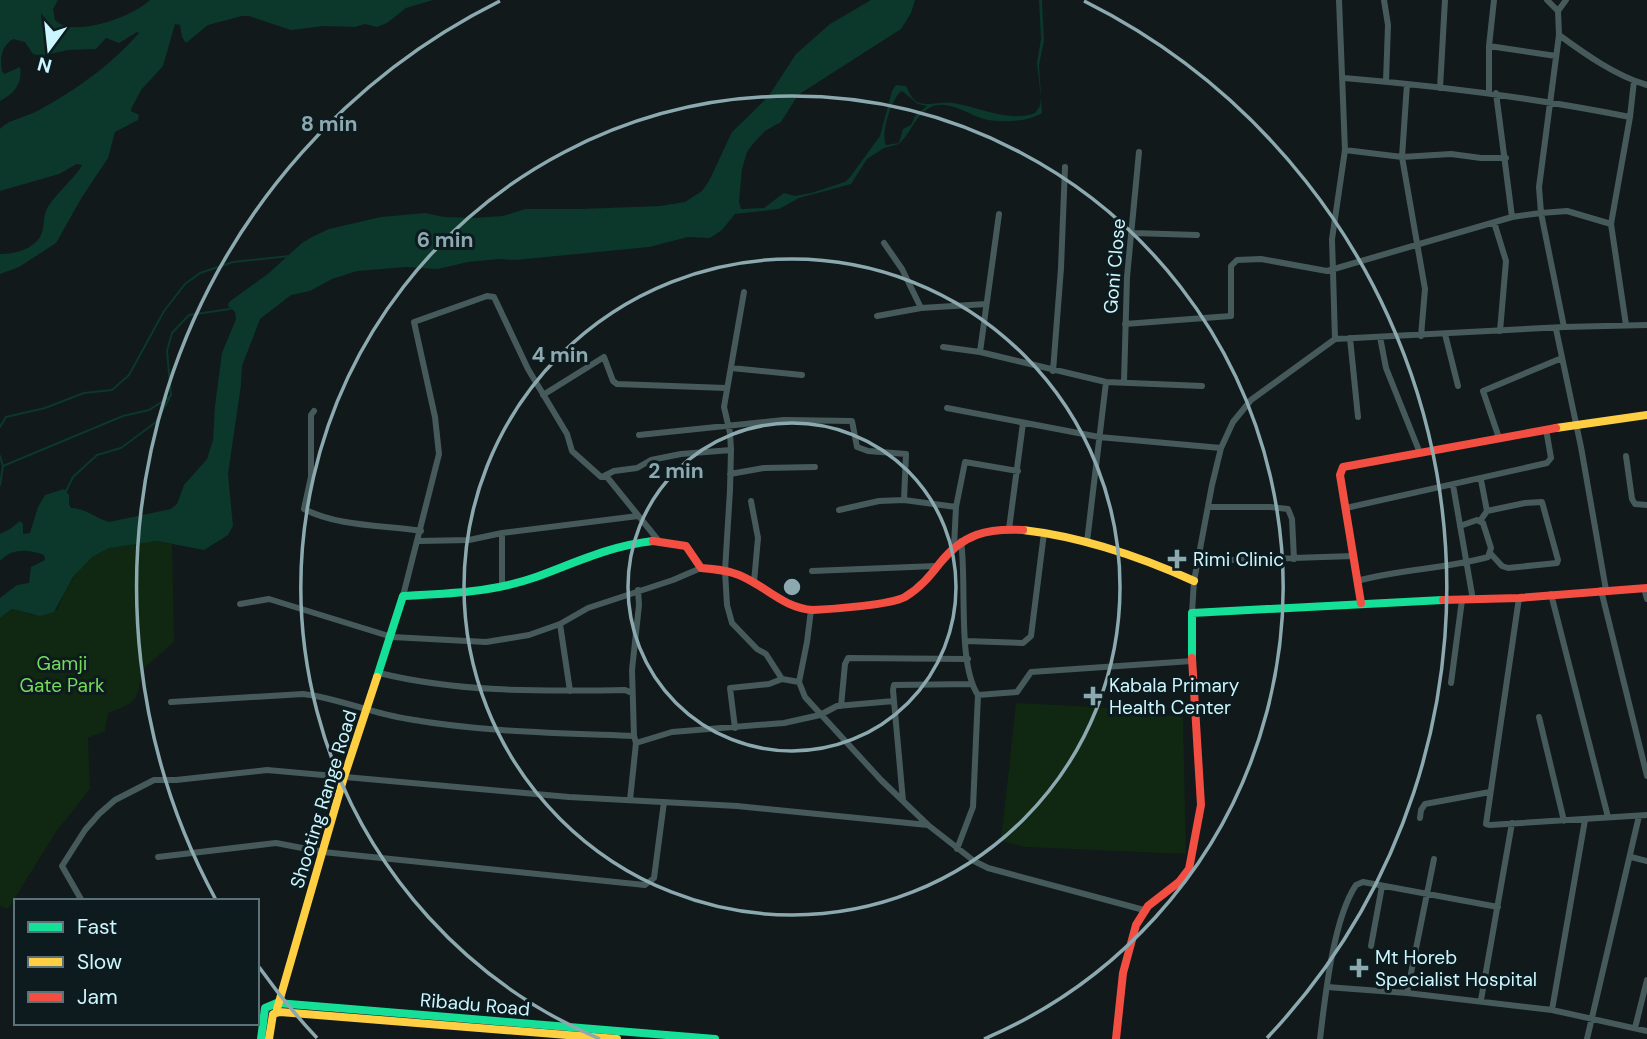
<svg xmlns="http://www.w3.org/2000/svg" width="1647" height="1039" font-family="'DM Sans',sans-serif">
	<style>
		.green { fill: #102711 }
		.water { fill: #0b382a; fill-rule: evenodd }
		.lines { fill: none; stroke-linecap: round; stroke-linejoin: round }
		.stream { stroke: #0b382a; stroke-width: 2 }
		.street { stroke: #465a5c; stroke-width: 6 }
		.fast { stroke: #16e098; stroke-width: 8 }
		.slow { stroke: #ffcf43; stroke-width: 8 }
		.jam { stroke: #f24e42; stroke-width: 8 }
		.ring { fill: none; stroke: #8ba9af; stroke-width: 3.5 }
		.poi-dot { fill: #8ba9af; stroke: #0d1b1f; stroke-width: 2.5 }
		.labels { text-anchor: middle; stroke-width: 6; stroke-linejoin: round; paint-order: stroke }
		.street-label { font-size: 19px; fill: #ccf6fe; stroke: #0d1b1f }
		.poi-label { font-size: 19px; fill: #ccf6fe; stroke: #0d1b1f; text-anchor: start }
		.park-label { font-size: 19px; fill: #75dc5a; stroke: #0d1b1f }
		.centre { fill: #8ba9af; stroke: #0d1b1f; stroke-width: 3.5 }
		.ring-label { font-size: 21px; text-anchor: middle; font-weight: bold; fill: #8ba9af; stroke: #0d1b1f; stroke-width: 6; stroke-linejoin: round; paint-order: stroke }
	</style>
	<rect width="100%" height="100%" fill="#11191b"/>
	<path class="green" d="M157 541 172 544 174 642 141 671C139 701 135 703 108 713L105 731 88 738 90 789 56 832 8 909 0 906V618L12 609 34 615 57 610C66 587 83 555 108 548 124 543 142 542 157 541Z
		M1016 703 1096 707 1183 717 1186 854 1025 847 1001 841Z"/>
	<path class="water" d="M0 0H58L53 9 55 20C73 39 134 16 150 0H433L406 8 387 23 377 27 365 24 355 27 324 26 291 30 249 16H242L208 25 186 43 182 37 180 25 175 24 163 66 141 90 131 109V111L139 115 138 120 115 132 108 158 82 197 56 243 19 267 0 274V254C13 254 26 251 36 242 47 232 41 218 48 207 55 195 80 172 82 165L77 164 59 174 0 191V129C9 119 27 117 39 110 76 90 111 65 139 33L137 32 119 43 106 38 96 49 68 50 42 56 33 54 25 42 13 39C1 47 0 58 2 71L4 74 20 67C23 83 14 94 0 101Z
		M871 0H915L911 13 901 29 798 95 781 122 765 131 752 145 747 152 742 169 739 202 741 209 764 208 784 193 795 196 811 193 845 182 850 177 880 136 892 91 896 85 906 86C909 92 912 101 920 103 930 106 943 101 953 103 979 107 1009 123 1035 113L1040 106 1041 98 1037 63 1041 39 1039 0H1042L1044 41 1039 65 1042 113C1029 122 999 123 984 119 967 114 948 99 931 107 915 115 911 133 899 144L884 148 867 159 851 184 799 198 779 209 735 214 722 230 710 238 688 237 649 247 515 260 499 259 468 262 438 269 406 267 357 271 332 279 310 291 291 295 260 319 242 366 241 385 228 474 233 526 228 535 204 550 157 541 109 548 92 557 73 577 54 612 40 616 12 609 0 618V598L17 585 29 583 31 567 45 560 44 555C28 549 12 548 0 561V534L10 529 20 521 23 524V534L30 533 38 507 45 495 64 489 69 495V504L71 508C86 508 95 518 109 522L171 509 177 504 184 485 207 459 213 440 215 406 222 353 236 319 235 312 228 306 229 302 269 273 302 243 312 237 329 229 381 217 425 213 444 217 473 218 503 216 525 209H581L660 206 685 202 702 191 709 181 732 132 768 97 796 54 830 24ZM902 91 918 104 927 106 915 116 911 125 903 129 899 143 886 145C880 135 892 96 902 91Z"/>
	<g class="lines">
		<path class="stream" d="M0 427 6 417 45 408 84 393 112 390 129 375 164 311 185 284 200 273 233 262 290 256
			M0 456 3 466 0 485
			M3 466 123 416 149 410 171 396 167 351 172 333 189 315 230 309
			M66 491 73 477 97 455 121 448 156 422 169 399"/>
		<path class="street" d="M1384 0 1388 25 1386 81
			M1547 0 1558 11 1559 35 1539 187 1541 213 1564 327
			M1558 11 1566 0
			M1559 35C1585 54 1616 76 1647 85
			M1489 46 1556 56
			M1344 78C1440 86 1535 98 1630 117
			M1407 84 1402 157 1425 289 1421 336
			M1440 88 1445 0
			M1489 92V46L1494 0
			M1496 93 1512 217
			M1345 150 1402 157 1451 154 1481 158H1506
			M1494 222 1506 261 1500 331
			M1133 233 1197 235
			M884 243 902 269 921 308
			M744 292 724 407 730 433 731 450 730 490 725 571 727 605 732 623 757 649 766 654 782 679 799 682
			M877 316 921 308 986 304
			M1125 324 1231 316V266L1237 260 1261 259 1327 271 1512 217 1541 213 1567 211 1611 224
			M1626 325 1611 224 1630 117 1634 81
			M1556 329 1581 447 1606 590
			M1445 334 1458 386
			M1380 337 1386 368 1420 453
			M1350 338 1358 417
			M1335 339 1332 239 1345 150 1339 0
			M943 347 980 352 1106 382 1202 386
			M980 352 999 214
			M731 368 802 375
			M1053 371 1061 268 1065 167
			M1124 382 1127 277 1139 152
			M543 395 604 357 613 381 617 384 726 388
			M947 408 1099 437 1221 448
			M314 411 311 415V477L304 509C339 527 384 525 421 531
			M639 435 784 420 852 421 857 447 868 451 906 454 904 500
			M1499 438 1483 391 1562 358
			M1626 456 1632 499 1635 504 1647 505
			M730 474 764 468 815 467
			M604 476 614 471 637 468 651 460 681 454 731 450
			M1453 485 1473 600
			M751 501 758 538 754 582
			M1208 507H1270L1288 509 1292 519 1294 559
			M1346 508 1547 463 1551 458 1546 429
			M839 510 879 501 904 500 956 507
			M1487 511 1525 503 1542 502 1558 560 1557 563 1508 568 1502 566 1490 553
			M1480 521 1487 511 1481 480
			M1009 529 1023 423
			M419 541 469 540 502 533 638 516
			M1087 542 1106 382
			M954 547 956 507 965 462 1018 471
			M1198 561 1354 556
			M812 571 936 566
			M1357 581C1400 569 1445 569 1488 557L1491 548 1483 523 1477 520 1460 526
			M502 586V533
			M1644 588 1647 599
			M1601 590 1647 776
			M1551 594 1608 817
			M403 596 439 454 435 417 414 322 487 296 494 297 528 369 567 434 572 451 601 477H607L658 540
			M1519 598 1486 824 1490 825 1647 815
			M240 604 269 599 392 637 486 642 529 635 560 624 588 608 673 580 701 568
			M811 610 807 642 799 682 805 697 881 780 928 825 974 861 988 868 1144 910
			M1192 613 1194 581 1212 485 1221 448 1233 422 1251 400 1335 339 1564 327 1647 325
			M560 624 570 691
			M966 641 1023 643 1031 636 1044 533
			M379 673C461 693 541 691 625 690L632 693
			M1451 683 1462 600
			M978 695 1017 692 1031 672 1192 661
			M171 702 303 694C339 698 372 714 408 719 482 732 558 733 634 736
			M841 706 845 664 848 658 968 659
			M1539 717 1564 821
			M735 728 730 688 769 684 782 679
			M636 743 672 732 784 723 820 715 837 706 894 701
			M630 800 636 743 634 736 632 670 639 605 638 590
			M903 801 893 690 894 685 971 684
			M1420 818 1421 810 1425 804 1490 792
			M957 849 973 807 978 695C957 664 967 581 961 541
			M158 857 276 843 323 852 645 885 654 878 664 802
			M1631 857 1647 861
			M82 901 62 866 85 830 99 814 115 800 154 780H176L267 770 569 797 737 806 928 825
			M1371 946 1382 886
			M1327 987 1407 993 1552 1010 1647 1031
			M1407 993 1434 859
			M1481 1000 1512 823
			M1552 1010 1585 820
			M1635 1028 1647 980
			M1320 1039C1325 998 1333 919 1356 885L1363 882 1498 907
			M1587 1039 1639 816"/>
		<path class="fast" d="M1192 658V613L1443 600
			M377 677 403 596C447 594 494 592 536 577 577 562 609 546 653 541
			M261 1039 265 1008 277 1003 715 1039"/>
		<path class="slow" d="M1556 428 1647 415
			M1023 530C1083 537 1139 556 1194 581
			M277 1009 344 777 377 677
			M269 1039 273 1014 280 1012 617 1039"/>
		<path class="jam" d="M653 541 686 546 701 568C714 569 727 570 739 575 766 586 783 608 813 610 833 609 890 605 905 597 920 588 930 576 940 563 963 534 987 528 1023 530
			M1443 600 1519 598 1647 588
			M1361 603 1340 475 1343 467 1556 428
			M1116 1039 1123 973 1136 925 1148 906 1179 882 1189 869 1201 805 1192 658"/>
	</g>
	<g class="ring">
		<circle cx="792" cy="587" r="164"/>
		<circle cx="792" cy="587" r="328"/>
		<path d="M600 1039A491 491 0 1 1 984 1039"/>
		<path d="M317 1038A655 655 0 0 1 259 967M216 900A655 655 0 0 1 500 1M1084 1A655 655 0 0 1 1267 1038"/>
	</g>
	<g class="poi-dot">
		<path d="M1173.5 548.5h7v7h7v7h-7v7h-7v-7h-7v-7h7z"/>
		<path d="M1089.5 685.5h7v7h7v7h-7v7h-7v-7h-7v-7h7z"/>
		<path d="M1355.5 957.5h7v7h7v7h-7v7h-7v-7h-7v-7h7z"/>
	</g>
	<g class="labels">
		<g class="street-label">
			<text transform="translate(1114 266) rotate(-85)" y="7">Goni Close</text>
			<text transform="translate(323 799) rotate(-73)" y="7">Shooting Range Road</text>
			<text transform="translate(475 1004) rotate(5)" y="7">Ribadu Road</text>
		</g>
		<g class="poi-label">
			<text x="1193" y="566">Rimi Clinic</text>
			<text x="1109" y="692">Kabala Primary<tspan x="1109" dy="22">Health Center</tspan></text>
			<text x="1375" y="964">Mt Horeb<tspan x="1375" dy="22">Specialist Hospital</tspan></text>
		</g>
		<g class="park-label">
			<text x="62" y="670">Gamji<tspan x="62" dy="22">Gate Park</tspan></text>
		</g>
	</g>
	<circle cx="792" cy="587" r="10" class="centre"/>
	<g class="ring-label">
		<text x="329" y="131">8 min</text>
		<text x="445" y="247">6 min</text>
		<text x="560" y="362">4 min</text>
		<text x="676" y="478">2 min</text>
	</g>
	<rect x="14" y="899" width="245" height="126" fill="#0d1b1f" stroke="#597378" stroke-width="2"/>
	<rect x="28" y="922" width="35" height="10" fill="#16e098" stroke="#597378" stroke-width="2"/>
	<text x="77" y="934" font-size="21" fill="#ccf6fe">Fast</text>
	<rect x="28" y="957" width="35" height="10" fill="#ffcf43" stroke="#597378" stroke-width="2"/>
	<text x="77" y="969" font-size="21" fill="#ccf6fe">Slow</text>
	<rect x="28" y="992" width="35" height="10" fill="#f24e42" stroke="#597378" stroke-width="2"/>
	<text x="77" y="1004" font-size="21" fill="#ccf6fe">Jam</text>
	<g transform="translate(49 49) rotate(195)" stroke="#0d1b1f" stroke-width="5" paint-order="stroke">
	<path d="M0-5L12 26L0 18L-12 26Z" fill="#ccf6fe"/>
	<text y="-10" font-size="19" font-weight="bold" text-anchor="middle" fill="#ccf6fe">N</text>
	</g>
</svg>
